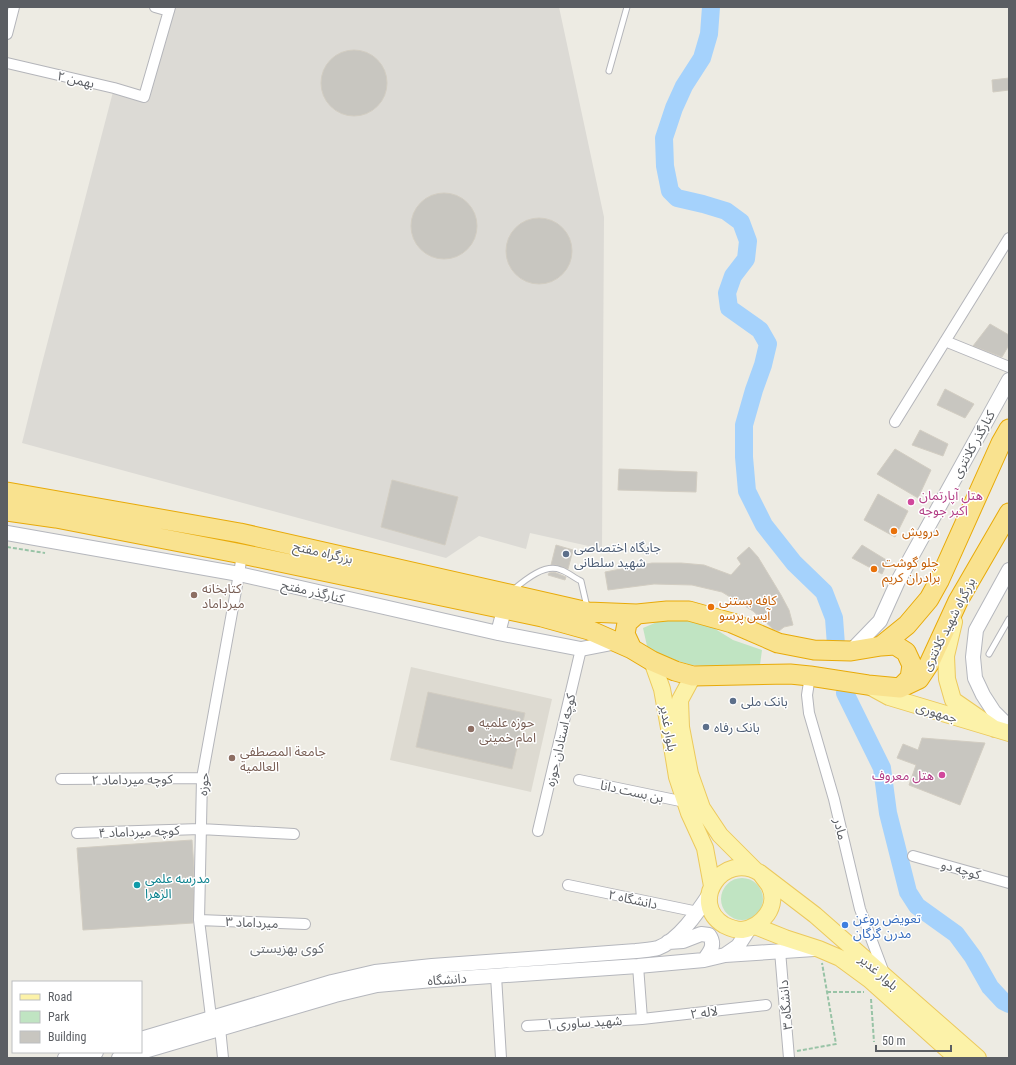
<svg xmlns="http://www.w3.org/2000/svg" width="1016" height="1065" font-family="'Roboto Condensed','Noto Sans Arabic',sans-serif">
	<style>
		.industrial { fill: #dcdad5 }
		.education { fill: #dddad1 }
		.green { fill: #c0e4c2 }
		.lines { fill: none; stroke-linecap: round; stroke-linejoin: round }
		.river { stroke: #a5d2fc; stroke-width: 18 }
		.building { fill: #c8c6c0; stroke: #d2cdc2 }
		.lane-casing { stroke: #b4b5ba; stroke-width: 7 }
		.street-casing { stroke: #b4b5ba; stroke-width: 12 }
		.secondary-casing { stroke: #b5b7bd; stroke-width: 16 }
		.primary-casing { stroke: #ecc95d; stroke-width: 18 }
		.highway-casing { stroke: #e8aa09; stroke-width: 21 }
		.path { stroke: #98c3a6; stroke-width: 2; stroke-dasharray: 4 2; stroke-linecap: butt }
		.lane { stroke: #fff; stroke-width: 5 }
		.street { stroke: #fff; stroke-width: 10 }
		.secondary { stroke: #fff; stroke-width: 14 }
		.primary { stroke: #fcf2a9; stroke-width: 16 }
		.highway { stroke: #f9e28f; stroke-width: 19 }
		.hotel-dot { fill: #d1479c; stroke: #fff; stroke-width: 1.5 }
		.food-dot { fill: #e8710a; stroke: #fff; stroke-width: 1.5 }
		.service-dot { fill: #5c6f8a; stroke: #fff; stroke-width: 1.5 }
		.education-dot { fill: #8d6e63; stroke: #fff; stroke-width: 1.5 }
		.culture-dot { fill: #0f9aa8; stroke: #fff; stroke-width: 1.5 }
		.shop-dot { fill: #3f7fe0; stroke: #fff; stroke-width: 1.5 }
		.labels { text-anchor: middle; stroke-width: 3; stroke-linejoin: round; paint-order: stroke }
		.street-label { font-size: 13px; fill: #5b5e63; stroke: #fff }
		.hotel-label { font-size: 13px; fill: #b23c85; stroke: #fff; text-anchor: start }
		.food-label { font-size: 13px; fill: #c56008; stroke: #fff; text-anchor: start }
		.service-label { font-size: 13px; fill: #4e5e75; stroke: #fff; text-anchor: start }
		.education-label { font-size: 13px; fill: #785e54; stroke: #fff; text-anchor: start }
		.culture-label { font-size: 13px; fill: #0d838f; stroke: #fff; text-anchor: start }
		.shop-label { font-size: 13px; fill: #366cbe; stroke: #fff; text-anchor: start }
		.neighbourhood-label { font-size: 14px; fill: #6c7075; stroke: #fff }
	</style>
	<rect width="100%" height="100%" fill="#edebe3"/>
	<path class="industrial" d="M168 7H559L604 217 602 549 530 533 526 549 479 536 446 558 22 443 40 371 114 88 144 97Z"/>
	<path class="education" d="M411 667 552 699 531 792 390 760Z"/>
	<path class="green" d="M683 619 712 627 733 640 762 650 760 665H739L720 667 691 665 662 656 647 646 643 628 657 622Z
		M721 899a21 21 0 1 1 42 0a21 21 0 1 1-42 0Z"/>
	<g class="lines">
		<path class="river" d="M711 7 709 34 702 58 684 86 674 108 664 138 665 166 670 191 677 198 703 204 726 211 741 222 748 241 746 259 733 276 727 293 729 308 760 330 768 344 763 365 754 390 744 425V457L747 491 764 525 794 563 824 592 834 618 836 645
			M845 693 882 768 888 813 908 892 917 906 956 934 973 957 990 987 1003 1001 1009 1004"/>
	</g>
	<path class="building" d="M321 83a33 33 0 1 1 66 0a33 33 0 1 1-66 0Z
		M1009 78V90L993 92 992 80Z
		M411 226a33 33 0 1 1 66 0a33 33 0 1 1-66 0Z
		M506 251a33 33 0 1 1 66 0a33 33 0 1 1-66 0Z
		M990 324 1009 335V345L1002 357 973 346Z
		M945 389 974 404 965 418 937 405Z
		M920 430 948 444 943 456 912 445Z
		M895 449 931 470 918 498 877 474Z
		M619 469 697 472 696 492 618 490Z
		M392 480 458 497 445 545 381 527Z
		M878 494 908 511 895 537 864 520Z
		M556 545 573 550 568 569 556 565H551Z
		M862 545 888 561 882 574 852 558Z
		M749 547 758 557 781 595 789 610 793 625 784 627 779 631 773 629 753 611 722 592 692 585 654 584 608 590 605 572 652 563H681L704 565 731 575 741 564 737 558Z
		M554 572 566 577 565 580 548 575 549 573Z
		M428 692 525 713 512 769 416 747Z
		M922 738 985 743 960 805 909 785 916 765 897 758 903 744 918 750Z
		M192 840 194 868 193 923 83 930 77 848Z"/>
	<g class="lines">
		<defs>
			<path id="lane" d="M609 71 627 7
				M513 590C525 580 545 563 561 570 568 572 574 578 581 581L587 607
				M989 654 1009 619"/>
			<path id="street" d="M155 7 169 11
				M7 34 14 7
				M7 63 114 88 144 97 170 7
				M945 341 1009 367
				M895 422 1009 238
				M810 676 807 695 809 713 834 799 860 909 884 973
				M61 779 202 778
				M579 780 685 802
				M538 831 581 649
				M77 833 200 829 294 834
				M913 856 1009 883
				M568 885 698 912
				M199 920 305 924
				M780 951 789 1058
				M638 966 642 1019
				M496 976 501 1058
				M211 1017 199 920 202 778 239 574 242 554
				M527 1026 642 1019 766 1005
				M220 1028 223 1058"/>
			<path id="secondary" d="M7 533 239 574 498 633 581 649 617 642
				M1009 570 976 630 973 657 975 678 983 695 994 712 1009 727
				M498 633 504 610
				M851 651 880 621 898 581 1009 380
				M668 942 683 941 701 934 709 935C716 945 710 952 704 960
				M725 955 814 949
				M141 1039 332 982 375 972 432 966 636 951C643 950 651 950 658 948 679 940 697 913 709 895
				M141 1052 335 995 377 985 433 980 638 966 704 960 725 955 738 946 749 929
				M65 1058 96 1052
				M119 1058 140 1052"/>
			<path id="primary" d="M954 622 946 656 947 679 953 700 995 729
				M652 661 662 689 669 728 677 777 689 813 705 848 712 886
				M693 676 680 700 681 727 690 774 702 808 720 835 755 870
				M869 686 889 697 1009 733
				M760 873C763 877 766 881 769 885 780 906 762 927 742 930 736 930 730 928 724 925 688 903 723 850 760 873L815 915 978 1058
				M755 926 785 938 819 949 840 958 870 980 957 1058"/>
			<path id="highway" d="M1009 429 1001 443 939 581 929 599 907 625 881 646 851 651 814 650 778 643 732 623 689 611H667L637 614 627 623 625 634 632 649 652 661 675 671 693 676 790 674 810 676 868 685 900 688 919 679 929 664 958 601 1009 513
				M7 492 240 533 588 612 637 614
				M7 511 56 518 242 554 542 617 589 630 632 649
				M881 646 895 645 906 652 912 665 910 678 901 687"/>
		</defs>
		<use href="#lane" class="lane-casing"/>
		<use href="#street" class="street-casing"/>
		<use href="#secondary" class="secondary-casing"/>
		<use href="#primary" class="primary-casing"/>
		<use href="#highway" class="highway-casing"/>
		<path class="path" d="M7 547 45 553
			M827 992H864
			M871 999 874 1042
			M797 1051 836 1044 822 963"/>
		<use href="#lane" class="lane"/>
		<use href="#street" class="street"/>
		<use href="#secondary" class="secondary"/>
		<use href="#primary" class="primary"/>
		<use href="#highway" class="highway"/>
	</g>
	<g class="hotel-dot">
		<circle cx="911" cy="502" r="4"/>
		<circle cx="942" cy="775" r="4"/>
	</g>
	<g class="food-dot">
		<circle cx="894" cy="531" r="4"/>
		<circle cx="874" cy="569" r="4"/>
		<circle cx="711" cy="607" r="4"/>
	</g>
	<g class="service-dot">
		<circle cx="566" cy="554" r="4"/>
		<circle cx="733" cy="701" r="4"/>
		<circle cx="706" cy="727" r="4"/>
	</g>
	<g class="education-dot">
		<circle cx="194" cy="595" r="4"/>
		<circle cx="471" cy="729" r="4"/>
		<circle cx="232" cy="758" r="4"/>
	</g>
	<circle class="culture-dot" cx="137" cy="885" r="4"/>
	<circle class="shop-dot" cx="845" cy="925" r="4"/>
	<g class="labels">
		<g class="street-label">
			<text transform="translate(76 79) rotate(13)" y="5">بهمن ۲</text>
			<text transform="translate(973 444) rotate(-61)" y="5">کنارگذر کلانتری</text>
			<text transform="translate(323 552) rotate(13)" y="5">بزرگراه مفتح</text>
			<text transform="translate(313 591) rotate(13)" y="5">کنارگذر مفتح</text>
			<text transform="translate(948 624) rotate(-63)" y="5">بزرگراه شهید کلانتری</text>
			<text transform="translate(937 712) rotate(17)" y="5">جمهوری</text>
			<text transform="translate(669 728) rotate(80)" y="5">بلوار غدیر</text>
			<text transform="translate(560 740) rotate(-77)" y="5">کوچه استادان حوزه</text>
			<text transform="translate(132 779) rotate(-1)" y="5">کوچه میرداماد ۲</text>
			<text transform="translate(203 784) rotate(-85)" y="5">حوزه</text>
			<text transform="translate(632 791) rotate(12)" y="5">بن بست دانا</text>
			<text transform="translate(841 829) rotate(77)" y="5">مادر</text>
			<text transform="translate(139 831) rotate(-2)" y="5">کوچه میرداماد ۴</text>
			<text transform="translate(961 869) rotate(16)" y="5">کوچه دو</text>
			<text transform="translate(633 899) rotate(12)" y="5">دانشگاه ۲</text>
			<text transform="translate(252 922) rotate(2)" y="5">۳ میرداماد</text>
			<text transform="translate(879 972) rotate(41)" y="5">بلوار غدیر</text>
			<text transform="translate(447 979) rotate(-4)" y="5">دانشگاه</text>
			<text transform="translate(785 1005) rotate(-95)" y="5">۳ دانشگاه</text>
			<text transform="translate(704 1012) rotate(-7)" y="5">۲ لاله</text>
			<text transform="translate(584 1022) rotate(-3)" y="5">۱ شهید ساوری</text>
		</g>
		<g class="hotel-label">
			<text x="919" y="500">هتل آپارتمان<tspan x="919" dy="15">اکبر جوجه</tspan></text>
			<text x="934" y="780" text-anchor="end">هتل معروف</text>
		</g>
		<g class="food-label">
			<text x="902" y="536">درویش</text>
			<text x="882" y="567">چلو گوشت<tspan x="882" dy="15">برادران کریم</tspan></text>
			<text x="719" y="605">کافه بستنی<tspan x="719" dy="15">آیس پرسو</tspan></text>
		</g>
		<g class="service-label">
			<text x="574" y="552">جایگاه اختصاصی<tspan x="574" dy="15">شهید سلطانی</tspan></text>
			<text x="741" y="706">بانک ملی</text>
			<text x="714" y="732">بانک رفاه</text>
		</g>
		<g class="education-label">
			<text x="202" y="593">کتابخانه<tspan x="202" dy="15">میرداماد</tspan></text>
			<text x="479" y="727">حوزه علمیه<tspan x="479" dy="15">امام خمینی</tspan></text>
			<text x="240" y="756">جامعة المصطفی<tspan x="240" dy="15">العالمیة</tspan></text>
		</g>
		<g class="culture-label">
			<text x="145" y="883">مدرسه علمی<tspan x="145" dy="15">الزهرا</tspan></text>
		</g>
		<g class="shop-label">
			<text x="853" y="923">تعویض روغن<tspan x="853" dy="15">مدرن گرگان</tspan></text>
		</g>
		<g class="neighbourhood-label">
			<text x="287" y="953">کوی بهزیستی</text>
		</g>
	</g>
	<rect width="1016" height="1065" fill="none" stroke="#5b5e63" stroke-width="16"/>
	<rect x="12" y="981" width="130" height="72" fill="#ffffff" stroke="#bdbfc1"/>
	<rect x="20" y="994" width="20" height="6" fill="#fcf2a9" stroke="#bdbfc1"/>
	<text x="48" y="1001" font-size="12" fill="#5b5e63">Road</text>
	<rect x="20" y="1011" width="20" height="12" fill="#c0e4c2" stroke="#bdbfc1"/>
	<text x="48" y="1021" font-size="12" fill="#5b5e63">Park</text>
	<rect x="20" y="1031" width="20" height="12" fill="#c8c6c0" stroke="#bdbfc1"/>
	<text x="48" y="1041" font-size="12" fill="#5b5e63">Building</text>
	<path d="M876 1045v6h75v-6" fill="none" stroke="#5b5e63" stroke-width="2"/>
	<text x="882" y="1045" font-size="12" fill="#5b5e63" stroke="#ffffff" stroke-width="3" paint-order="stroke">50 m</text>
</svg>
